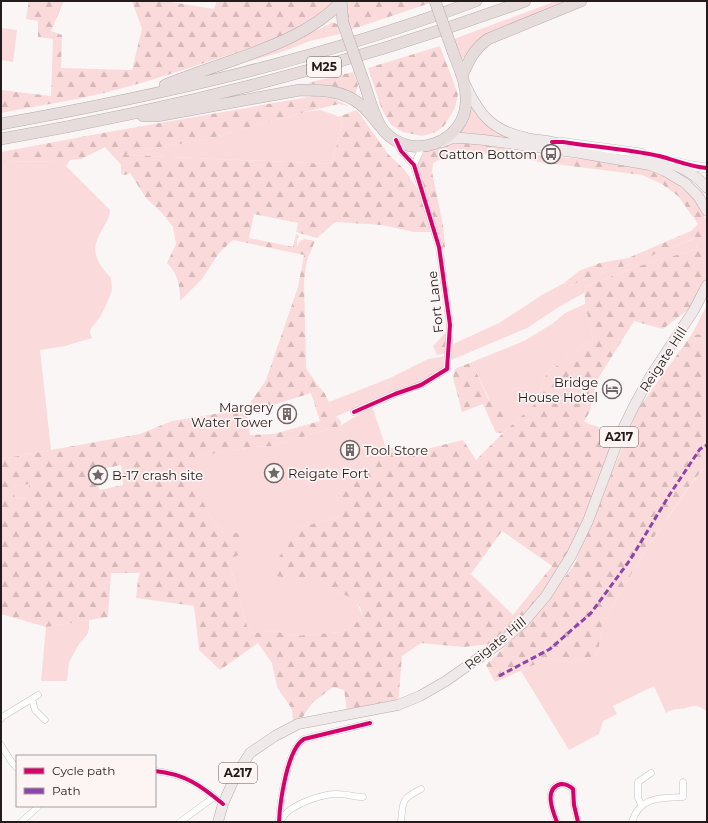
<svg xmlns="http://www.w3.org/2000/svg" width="708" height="823" font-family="Montserrat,sans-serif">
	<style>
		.green { fill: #fadada }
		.forest { fill: url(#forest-firs); fill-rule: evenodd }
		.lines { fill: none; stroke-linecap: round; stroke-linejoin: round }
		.street-casing { stroke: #c6c0c0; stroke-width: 7 }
		.secondary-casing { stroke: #c6c0c0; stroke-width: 10 }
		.primary-casing { stroke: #b8acac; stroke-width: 11 }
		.highway-casing { stroke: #b8acac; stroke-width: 12 }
		.street { stroke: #fefefe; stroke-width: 6 }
		.secondary { stroke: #fefefe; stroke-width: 9 }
		.primary { stroke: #f0e9e9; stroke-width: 10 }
		.highway { stroke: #e6dcdc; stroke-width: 11 }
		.highway-bridge-casing { stroke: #b8acac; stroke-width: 12; stroke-linecap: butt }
		.highway-bridge { stroke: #e6dcdc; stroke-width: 11 }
		.quiet { stroke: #8e44ad; stroke-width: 3; stroke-dasharray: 6 3; stroke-linecap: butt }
		.cycleway-casing { stroke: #fdf4f4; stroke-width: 6 }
		.cycleway { stroke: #d6006c; stroke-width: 4 }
		.labels { text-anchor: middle; stroke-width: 3.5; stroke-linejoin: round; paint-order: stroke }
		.shield { fill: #fdf4f4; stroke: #655d5d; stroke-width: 1 }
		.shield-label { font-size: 12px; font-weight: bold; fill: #241c1c }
		.poi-label { font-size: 13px; fill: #241c1c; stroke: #fdf4f4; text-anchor: end }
		.street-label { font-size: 13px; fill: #241c1c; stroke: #fdf4f4 }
	</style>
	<defs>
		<pattern id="forest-firs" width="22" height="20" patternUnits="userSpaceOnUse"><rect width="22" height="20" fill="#fadada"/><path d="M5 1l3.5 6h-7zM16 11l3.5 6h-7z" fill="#d6baba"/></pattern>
	</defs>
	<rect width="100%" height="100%" fill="#fbf6f6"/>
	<path class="green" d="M556 1H571L481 38C472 45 469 54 461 60L454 39Z
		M338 27 340 34 310 41 282 52 231 66 281 46 303 40Z
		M1 28 17 30 13 62 1 60Z
		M471 103 481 119 496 133 515 139 459 134 458 132Z
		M320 110 335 115 343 120 332 164 125 155 130 152 204 140 305 112Z
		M61 161 110 210C110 217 106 222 103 228 90 250 94 259 111 278L112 290 107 303 100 317 90 330V333L92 338 65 346 40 350 51 450 1 459V162Z
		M694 239 696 243 697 249 639 266 584 287V293L562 305 527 328 451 360V345L499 323 542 295 564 283 573 285C589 276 607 272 625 266 648 257 670 247 694 239Z
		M585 304 593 339 547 373 534 405 504 432 472 362 524 341 552 324 565 313Z
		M707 305V335L692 334Z
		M446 356V367L424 382 394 391 335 417 329 402 390 378 428 359Z
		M372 406 386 448 376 459 361 477 336 495 342 515 296 529 294 580H321L339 592 357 601 362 616 354 625 342 632 294 636 271 630 252 634 247 626 228 559 227 530 218 527 211 519 182 459 252 447 271 446 340 426Z
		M707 465V712C694 700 691 709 679 709 673 709 671 710 666 713L654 686 613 706 617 714 603 721 599 734 569 750 521 671 550 658 570 663 597 655 604 620 649 544 692 483Z
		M29 484V499L15 498 11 487Z
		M89 620V629L87 635 79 644 69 662 67 681H41L46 627Z"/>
	<path class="forest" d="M29 1H64L51 31 62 35 61 68 132 70 142 29 132 1H165L214 9 217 1H335C303 33 258 45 216 59 185 69 154 80 123 88 83 99 42 105 1 113V90L51 96 53 39 38 37V21L26 19Z
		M347 1H429L430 3 350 30 345 17Z
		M332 22 337 24 338 27 303 40 281 46 328 25Z
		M440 46 458 94 455 108 444 126 436 132 422 136 403 132 391 125 382 110 368 68Z
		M353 72 358 85 355 95 334 87 307 83Z
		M314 96 332 98 349 106 339 104 305 112 204 140 130 152 126 155 332 164 343 120 338 117 357 110 388 154 404 169 418 190 431 232H414L382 225 335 222 317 238 296 232 298 223 254 214 249 238 293 247 296 234 299 236 297 240V247L300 241 304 239 315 241 307 260 304 280 306 368 316 383 325 394 335 416 339 419 341 422 340 426 271 446 252 447 183 459 211 519 218 527 245 536 239 555 228 559 247 626 252 634 271 630 294 636 342 632 354 625 362 616 361 609 357 601 339 592 321 580H294L269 574 296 529 342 515 336 495 361 477 376 459 386 448H398L402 455 463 440 476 460 503 433H496L483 404 462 412 453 378 455 369 472 362 488 399 497 401 505 415 504 432 534 405 547 373 593 339 585 304 584 287 639 266 697 249 696 243 693 239C670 247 648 258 625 266 607 272 589 276 573 285L564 283 579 271 600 263 628 258 691 231 698 224 678 196 662 184 642 175 539 162 514 155 460 153 446 157 433 163 432 172 443 225 445 249 440 247 416 165 418 159 427 150 462 142 503 148 538 155 606 161 638 166 669 178 696 200 707 221V285L690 308 663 329 634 321 596 382 590 411 584 422 620 435 560 573 500 643 463 647 421 643 402 656 398 705 347 711 344 690 333 687 312 703 298 724 293 722 292 709 277 687 272 663 258 643 220 670 199 650 194 606 136 598 138 580 140 573H111L108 617 46 627 1 614V459L140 434 172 421 246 409 266 380 298 287 304 255 233 240 219 253 202 279 180 301C180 287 178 273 167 263L176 244 173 227 162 213 146 198 130 173 125 175 121 174V165L105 147 81 159 70 160 66 166 61 161 1 162V152L97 134ZM311 393 320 421 274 434 250 435 246 409 270 406ZM121 465 123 485 100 490 92 471ZM29 484V499L15 498 12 487ZM502 531 552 566 513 615 471 574Z
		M446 332V353L437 355 433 346Z
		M692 334 707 335V465L693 481 649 544 604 620 597 655 570 663 550 658 495 682 486 665 531 622 574 565 638 409Z"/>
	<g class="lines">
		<defs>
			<path id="street" d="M414 165 422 147
				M354 412 395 394 421 385 447 369 450 325 439 247 414 165 401 151 396 142
				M32 699 35 710 45 720
				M1 719 2 717 38 695
				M1 745 11 761 17 768
				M155 771C185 774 200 785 223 804
				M642 806 638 798V782L651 773
				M21 822 39 806
				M180 822 214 797
				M279 822C280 802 287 749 304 739L370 723
				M280 822C283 817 285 813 290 810 301 802 325 793 338 794 347 794 354 797 363 797
				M401 822C403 801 401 799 421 789
				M557 822C553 812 543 788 561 784 566 784 569 785 573 789L574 805 578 822
				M632 822C640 796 661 798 683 797V782"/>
			<path id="secondary" d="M559 142 641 153
				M675 162 692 166 707 168"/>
			<path id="primary" d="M466 86C480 116 493 131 527 138 535 140 544 140 552 142 557 143 562 145 567 146
				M442 142 453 138H462L484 140 580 153 650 165 665 171 685 183 698 196 707 211
				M634 155C662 159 689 166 707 188
				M218 822 223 804 235 777 250 753 275 736 298 724 398 705 420 696 446 681 500 643 523 623 546 596 571 556 588 521 620 435 634 406 650 377 694 310 707 285"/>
			<path id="highway" d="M341 1 343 23
				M462 76C469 60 474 49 488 39L581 1
				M362 77C368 92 374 120 384 131 411 162 465 143 466 102 467 84 459 68 453 52
				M165 85C188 76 211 68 234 60 273 46 312 32 341 2
				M143 116H157L300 90C322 90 342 90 360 104 367 109 373 118 379 125
				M1 124C162 95 323 58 476 1
				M1 139C179 108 355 63 525 1"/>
		</defs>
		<use href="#street" class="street-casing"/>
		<use href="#secondary" class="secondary-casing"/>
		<use href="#primary" class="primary-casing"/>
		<use href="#highway" class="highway-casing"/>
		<use href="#street" class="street"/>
		<use href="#secondary" class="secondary"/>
		<use href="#primary" class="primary"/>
		<use href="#highway" class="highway"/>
		<defs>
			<path id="highway-bridge" d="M435 1 453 52
				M343 23 362 77"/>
		</defs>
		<use href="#highway-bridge" class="highway-bridge-casing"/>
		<use href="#highway-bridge" class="highway-bridge"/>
		<path class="quiet" d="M499 676 550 649 591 613 630 560 670 494 700 449 707 445"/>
		<defs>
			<path id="cycleway" d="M552 142H563C595 147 627 149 659 156 675 160 690 167 707 168
				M354 412 395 394 421 385 447 369 450 325 439 247 414 165 401 151 396 140
				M155 771C185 774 200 785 223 804
				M279 822C280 802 287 749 304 739L370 723
				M557 822C553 812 543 788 561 784 566 784 569 785 573 789L574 805 578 822"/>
		</defs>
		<use href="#cycleway" class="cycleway-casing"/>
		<use href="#cycleway" class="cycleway"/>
	</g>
	<defs>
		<symbol id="bus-ring" viewBox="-11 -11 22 22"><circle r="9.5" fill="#fdf4f4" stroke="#6f6868" stroke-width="1.5"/><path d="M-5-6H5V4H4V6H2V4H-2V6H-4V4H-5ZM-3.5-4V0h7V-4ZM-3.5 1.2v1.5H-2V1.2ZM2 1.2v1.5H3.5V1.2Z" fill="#6f6868"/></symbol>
		<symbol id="hotel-ring" viewBox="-11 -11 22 22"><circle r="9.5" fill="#fdf4f4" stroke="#6f6868" stroke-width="1.5"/><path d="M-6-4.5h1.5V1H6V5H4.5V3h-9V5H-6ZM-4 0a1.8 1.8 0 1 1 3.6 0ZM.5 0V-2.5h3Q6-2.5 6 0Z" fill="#6f6868"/></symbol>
		<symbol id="building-ring" viewBox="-11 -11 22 22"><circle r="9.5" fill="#fdf4f4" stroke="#6f6868" stroke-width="1.5"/><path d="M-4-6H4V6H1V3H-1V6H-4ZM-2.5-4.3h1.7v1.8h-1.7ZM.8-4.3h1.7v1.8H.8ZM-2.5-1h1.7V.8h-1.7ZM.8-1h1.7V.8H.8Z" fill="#6f6868"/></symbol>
		<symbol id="sight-ring" viewBox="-11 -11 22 22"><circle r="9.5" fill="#fdf4f4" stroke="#6f6868" stroke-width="1.5"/><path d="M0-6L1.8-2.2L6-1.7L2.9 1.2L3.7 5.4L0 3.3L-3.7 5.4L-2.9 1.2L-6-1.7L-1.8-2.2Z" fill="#6f6868"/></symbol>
	</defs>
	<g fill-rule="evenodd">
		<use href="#bus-ring" x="540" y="143" width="22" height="22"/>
		<use href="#hotel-ring" x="601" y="378" width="22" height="22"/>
		<use href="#building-ring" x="276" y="403" width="22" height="22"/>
		<use href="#building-ring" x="339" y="439" width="22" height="22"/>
		<use href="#sight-ring" x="263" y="462" width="22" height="22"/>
		<use href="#sight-ring" x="87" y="464" width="22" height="22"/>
	</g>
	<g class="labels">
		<g class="shield">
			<rect x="307" y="57" width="34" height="20" rx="3"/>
			<rect x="600" y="427" width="38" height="20" rx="3"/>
			<rect x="219" y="763" width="38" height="20" rx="3"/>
		</g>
		<g class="shield-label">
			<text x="324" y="71">M25</text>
			<text x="619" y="441">A217</text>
			<text x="238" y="777">A217</text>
		</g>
		<g class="poi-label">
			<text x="537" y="159">Gatton Bottom</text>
			<text x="598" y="387">Bridge<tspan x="598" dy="15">House Hotel</tspan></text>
			<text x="273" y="412">Margery<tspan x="273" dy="15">Water Tower</tspan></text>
			<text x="364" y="455" text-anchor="start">Tool Store</text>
			<text x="288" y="478" text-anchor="start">Reigate Fort</text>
			<text x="112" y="480" text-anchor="start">B-17 crash site</text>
		</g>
		<g class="street-label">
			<text transform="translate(435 302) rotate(-96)" y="5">Fort Lane</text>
			<text transform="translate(663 359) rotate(-57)" y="5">Reigate Hill</text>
			<text transform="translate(495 643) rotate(-39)" y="5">Reigate Hill</text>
		</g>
	</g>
	<rect width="708" height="823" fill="none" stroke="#241c1c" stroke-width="4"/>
	<rect x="16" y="755" width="140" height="52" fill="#fdf4f4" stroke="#a69e9e"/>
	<rect x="24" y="768" width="20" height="6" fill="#d6006c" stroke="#a69e9e"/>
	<text x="52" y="775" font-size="12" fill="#241c1c">Cycle path</text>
	<rect x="24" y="788" width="20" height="6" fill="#8e44ad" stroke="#a69e9e"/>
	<text x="52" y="795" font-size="12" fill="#241c1c">Path</text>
</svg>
